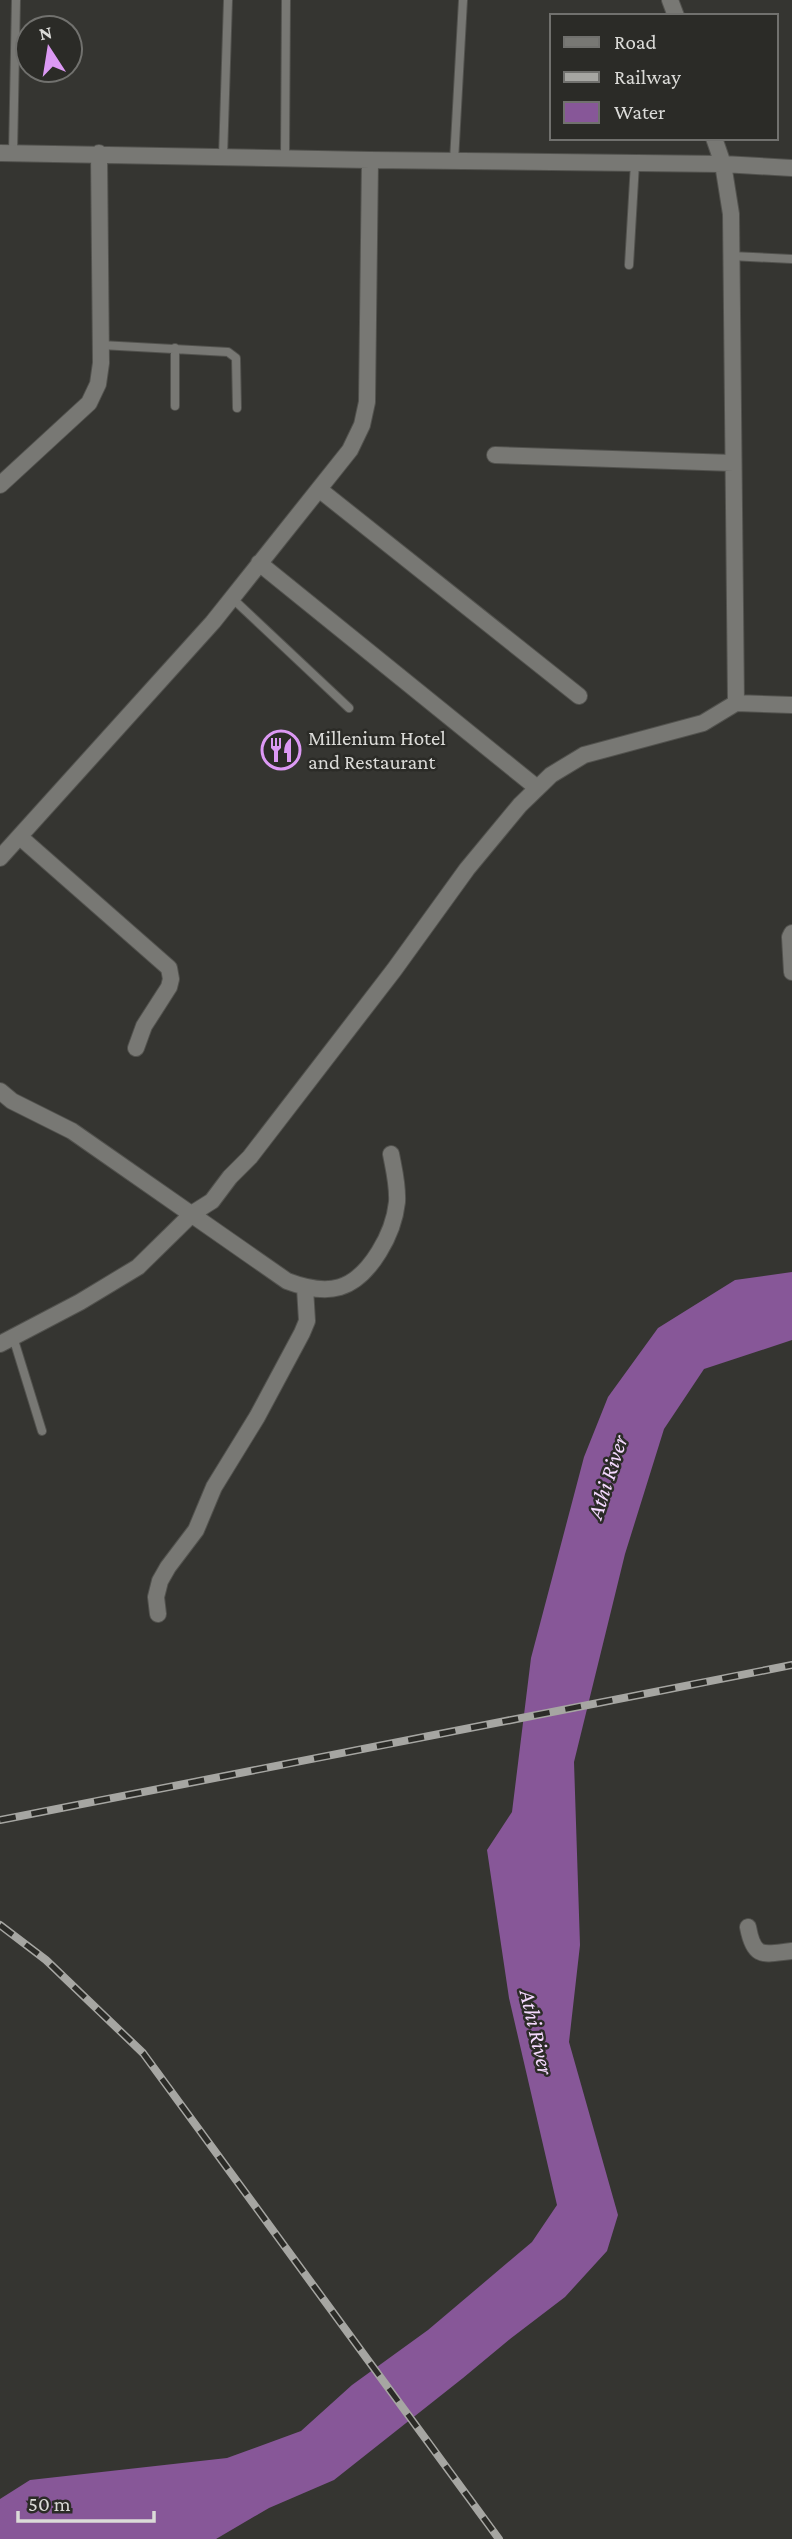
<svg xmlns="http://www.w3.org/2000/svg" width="792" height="2539" font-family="'Crimson Pro',serif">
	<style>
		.water { fill: #875798 }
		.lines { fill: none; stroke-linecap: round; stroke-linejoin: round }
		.lane-casing { stroke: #52524e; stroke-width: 10 }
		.street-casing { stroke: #52524e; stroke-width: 18 }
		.lane { stroke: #787874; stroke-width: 8 }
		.street { stroke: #787874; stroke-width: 16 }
		.rail-casing { stroke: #a6a6a2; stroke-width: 8 }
		.rail { stroke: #2b2b27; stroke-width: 5; stroke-dasharray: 16; stroke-linecap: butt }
		.labels { text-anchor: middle; stroke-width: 5; stroke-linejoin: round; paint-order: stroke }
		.poi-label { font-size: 21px; fill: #dbdbd8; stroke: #2b2b27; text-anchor: start }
		.water-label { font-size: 23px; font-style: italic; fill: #f4d9fe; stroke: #2b2b27 }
	</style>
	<rect width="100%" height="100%" fill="#353531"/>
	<path class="water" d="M792 1272V1340L704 1369 664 1429 625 1554 574 1762 580 1945 569 2042 618 2215 607 2251 565 2297 510 2339 463 2378 334 2480 269 2508 216 2539H0V2499L30 2480 227 2458 301 2431 352 2385 428 2330 532 2242 557 2205 509 1998 487 1850 512 1812 531 1658 584 1457 608 1397 658 1328 735 1280Z"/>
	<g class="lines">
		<defs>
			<path id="lane" d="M13 153 16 0
				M223 157 228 0
				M285 158 286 0
				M454 161 463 0
				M731 256 792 259
				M629 265 635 163
				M101 345 228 352 236 358 237 408
				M175 406V348
				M232 598 349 708
				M13 1337 42 1431"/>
			<path id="street" d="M670 0 676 16
				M714 138 723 164 731 214 736 703
				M0 153 370 160 723 164 792 168
				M495 455 733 463
				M0 485 89 403 98 384 101 363 99 153
				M320 490 579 696
				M259 563 536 787
				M20 837 169 968 171 979 169 987 144 1026 136 1048
				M0 858 213 622 350 450 362 425 367 402 370 160
				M792 933 790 937 792 972
				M0 1091 12 1101 72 1131 287 1281C329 1297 355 1291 379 1252 389 1236 395 1221 397 1202 398 1185 394 1170 391 1154
				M0 1344 80 1302 138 1267 193 1213 212 1201 230 1177 250 1157 394 970 467 869 520 805 551 775 584 755 703 723 736 703 792 705
				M158 1614 156 1597 160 1581 168 1567 196 1530 214 1487 257 1417 302 1333 307 1321 305 1288
				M748 1927C754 1960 764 1954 792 1951"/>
		</defs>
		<use href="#lane" class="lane-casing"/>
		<use href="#street" class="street-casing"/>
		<use href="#lane" class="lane"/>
		<use href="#street" class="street"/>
		<defs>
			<path id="rail" d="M0 1820 792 1665
				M0 1925 46 1960 143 2053 499 2539"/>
		</defs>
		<use href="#rail" class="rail-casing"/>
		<use href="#rail" class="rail"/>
	</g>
	<defs>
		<symbol id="restaurant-ring" viewBox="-11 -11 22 22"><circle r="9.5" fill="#2b2b27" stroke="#dc99f4" stroke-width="1.5"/><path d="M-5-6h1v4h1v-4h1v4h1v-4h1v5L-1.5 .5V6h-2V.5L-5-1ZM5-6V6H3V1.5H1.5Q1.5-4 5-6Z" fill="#dc99f4"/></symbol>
	</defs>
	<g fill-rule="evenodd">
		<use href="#restaurant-ring" x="259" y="728" width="44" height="44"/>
	</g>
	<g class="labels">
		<g class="poi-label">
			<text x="308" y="745">Millenium Hotel<tspan x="308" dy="24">and Restaurant</tspan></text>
		</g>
		<g class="water-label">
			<text transform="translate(607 1477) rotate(-72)" y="8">Athi River</text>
			<text transform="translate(537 2032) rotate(77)" y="8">Athi River</text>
		</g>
	</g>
	<rect x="550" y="14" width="228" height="126" fill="#2b2b27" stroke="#71716e" stroke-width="2"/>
	<rect x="564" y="37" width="35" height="10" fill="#787874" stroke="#71716e" stroke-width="2"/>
	<text x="614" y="49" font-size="21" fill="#dbdbd8">Road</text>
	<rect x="564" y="72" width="35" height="10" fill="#a6a6a2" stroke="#71716e" stroke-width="2"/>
	<text x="614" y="84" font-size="21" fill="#dbdbd8">Railway</text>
	<rect x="564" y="102" width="35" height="21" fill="#875798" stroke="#71716e" stroke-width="2"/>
	<text x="614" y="119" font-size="21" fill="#dbdbd8">Water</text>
	<g transform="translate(49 49) rotate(348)"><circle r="33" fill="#2b2b27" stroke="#71716e" stroke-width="2"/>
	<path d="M0-5L12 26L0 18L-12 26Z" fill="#dc99f4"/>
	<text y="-10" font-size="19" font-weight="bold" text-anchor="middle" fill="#dbdbd8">N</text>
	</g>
	<path d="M18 2511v10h136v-10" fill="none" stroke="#dbdbd8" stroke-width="3.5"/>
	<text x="28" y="2511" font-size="21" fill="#dbdbd8" stroke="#2b2b27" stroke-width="5" paint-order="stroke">50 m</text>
</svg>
